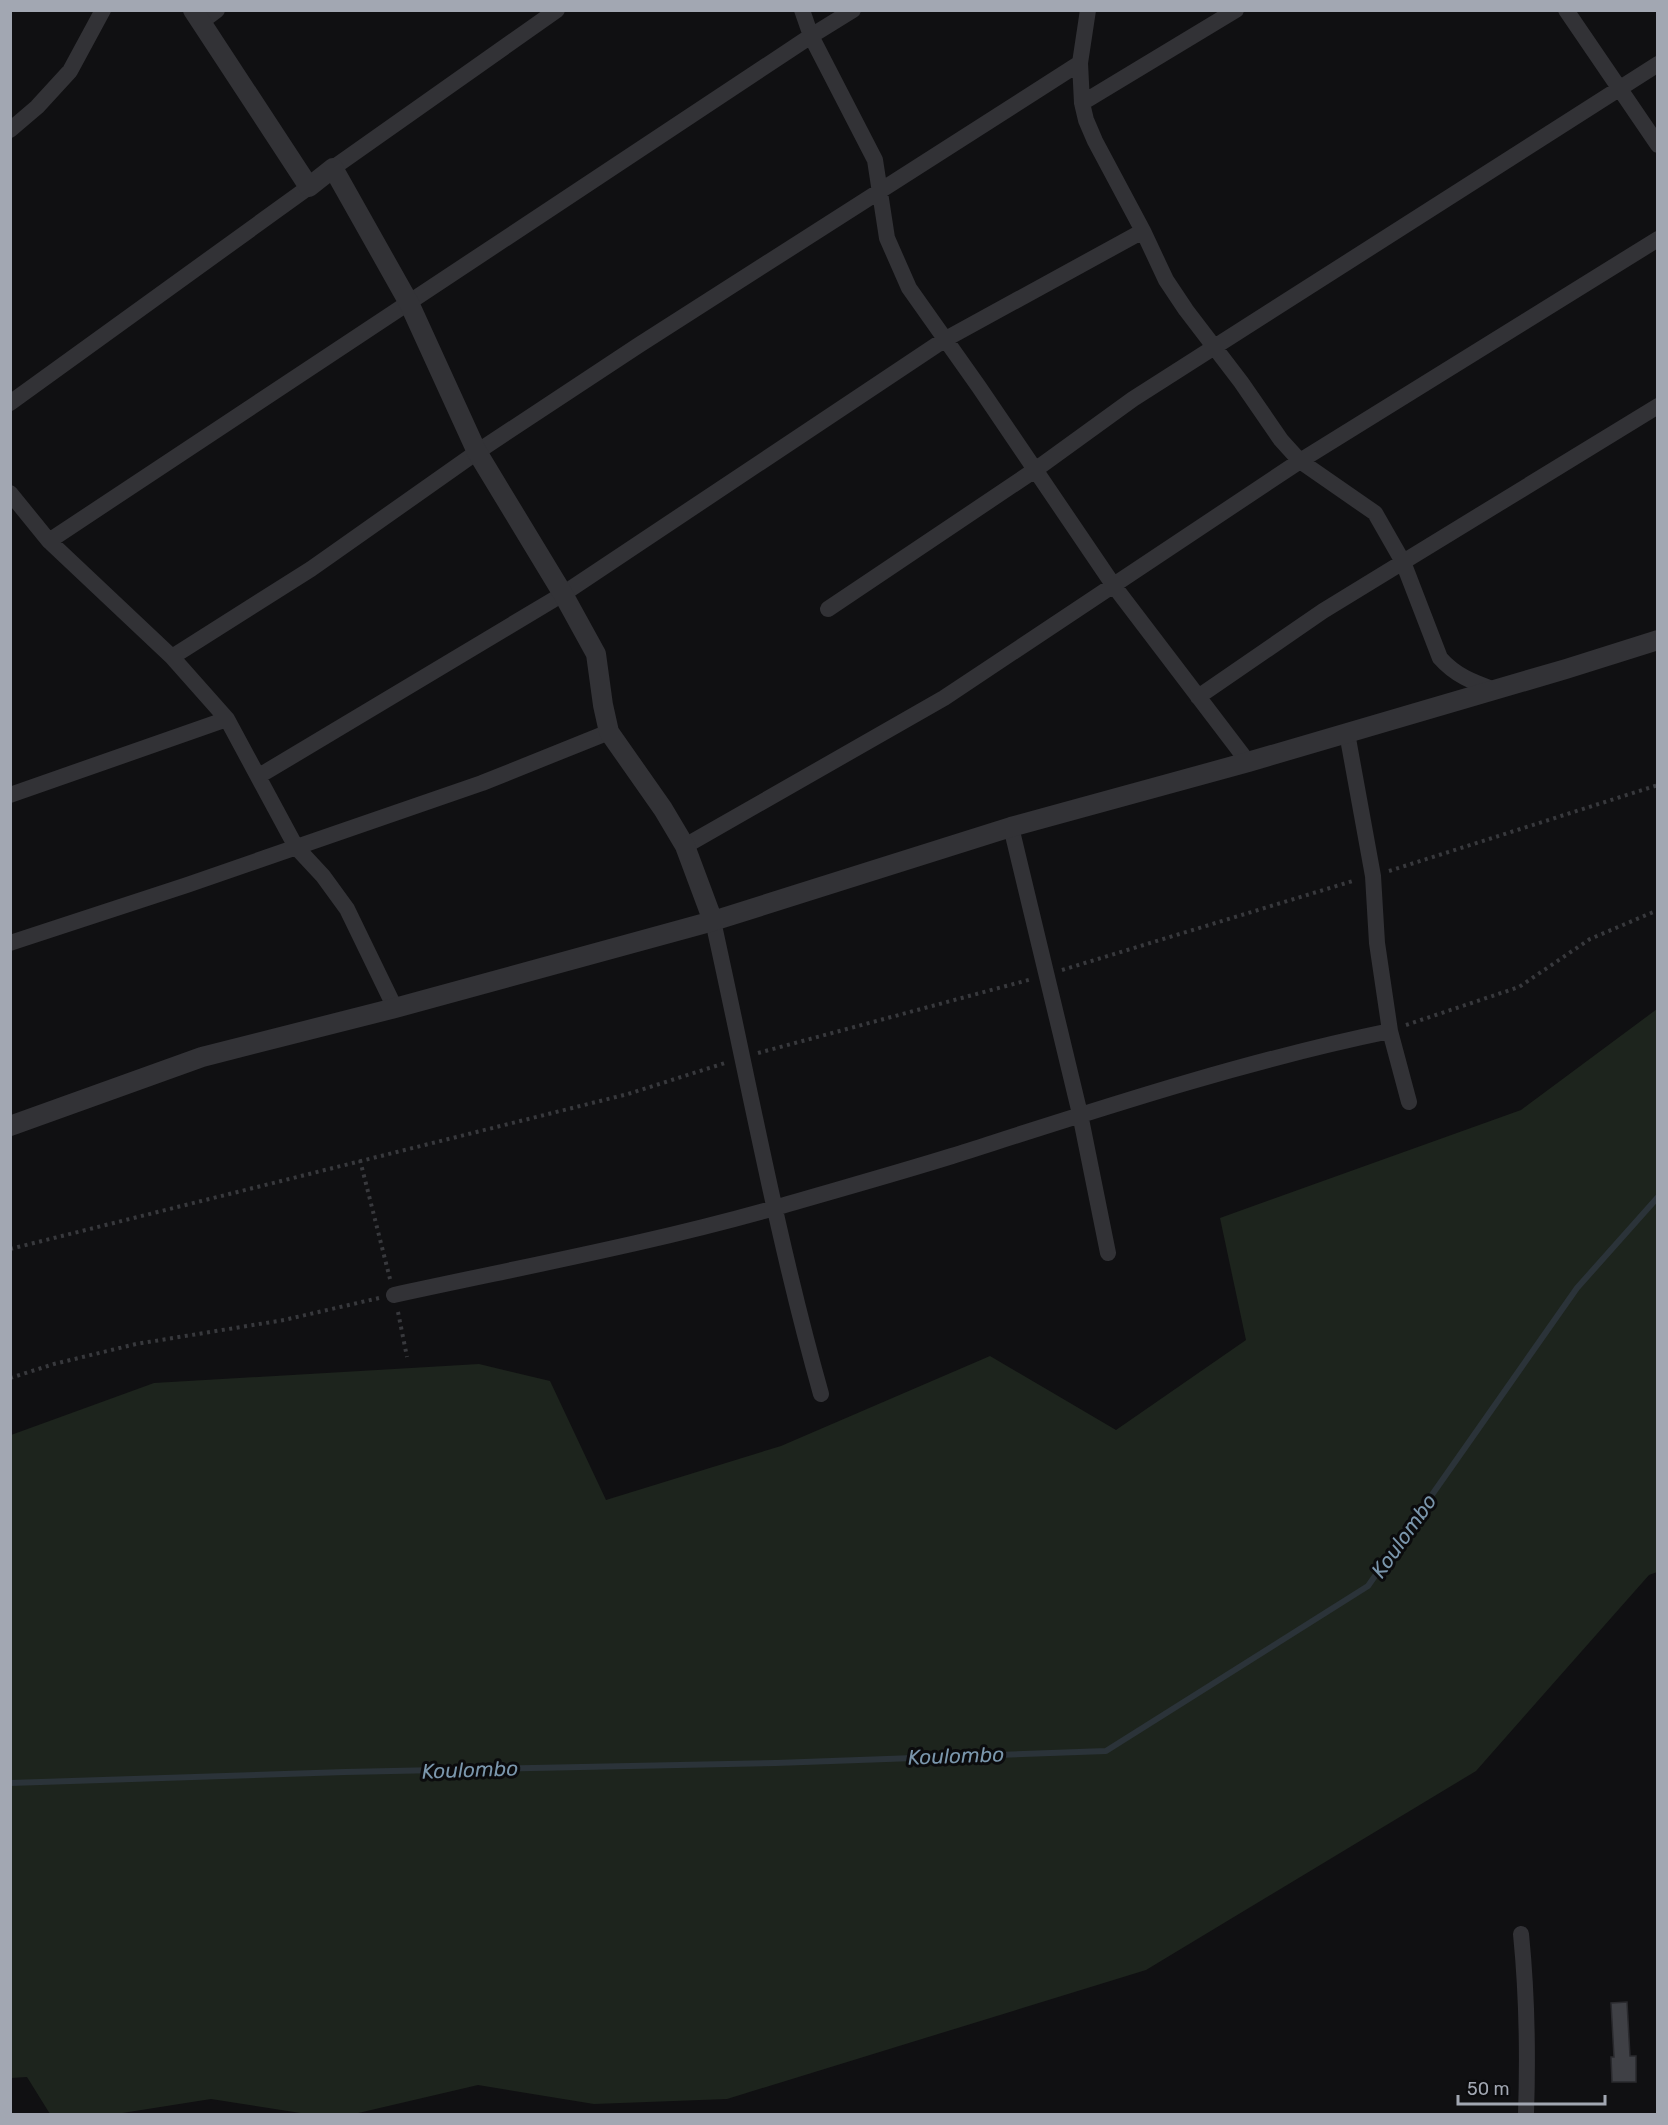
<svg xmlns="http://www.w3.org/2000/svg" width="1668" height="2125" font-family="Rubik,sans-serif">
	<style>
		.green { fill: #1d241d }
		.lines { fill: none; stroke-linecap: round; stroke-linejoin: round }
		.stream { stroke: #2b3339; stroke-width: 6 }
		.building { fill: #3f4045; stroke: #2a2a2e; stroke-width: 1.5 }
		.path { stroke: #38393d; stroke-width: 4; stroke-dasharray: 3 4.5; stroke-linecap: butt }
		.minor { stroke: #323236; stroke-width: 16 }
		.tertiary { stroke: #323236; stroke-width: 20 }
		.labels { text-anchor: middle; stroke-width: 6; stroke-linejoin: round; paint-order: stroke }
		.water-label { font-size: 21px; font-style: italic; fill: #7a96ac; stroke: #0b0b0d }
	</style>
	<rect width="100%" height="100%" fill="#101012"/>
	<path class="green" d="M1657 1009V1572L1649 1575 1476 1771 1146 1970 727 2099 594 2104 478 2085 354 2114H307L211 2099 116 2114H50L27 2077 11 2078V1435L154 1383 479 1364 550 1381 606 1500 781 1446 990 1356 1116 1430 1246 1340 1220 1218 1521 1110Z"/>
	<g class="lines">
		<path class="stream" d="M10 1783 345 1772 776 1763 1106 1751 1368 1586 1577 1288 1658 1197"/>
	</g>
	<path class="building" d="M1627 2002 1630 2056H1636V2082H1612L1611 2057H1614L1611 2003Z"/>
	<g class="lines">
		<path class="path" d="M1389 871 1658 785
			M1062 970 1356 880
			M1406 1025 1519 987 1590 939 1658 910
			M758 1053 1032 979
			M360 1160 390 1279
			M10 1249 628 1094 725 1063
			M398 1312 407 1357
			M10 1378 54 1364 136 1344 284 1320 379 1298"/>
		<path class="minor" d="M802 10 811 36 875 160 887 238 909 288 979 387 1114 586 1248 762
			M1088 10 1080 63 1082 103 1086 120 1095 141 1143 231 1166 280 1186 310 1241 382 1281 440 1300 461 1375 513 1403 562 1440 658C1456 676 1473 682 1495 690
			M1566 10 1658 145
			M201 22 217 10
			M1082 103 1236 10
			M10 130 37 107 70 71 103 10
			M333 168 557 10
			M10 403 309 187
			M10 493 49 541 172 657 227 719 296 847 323 876 347 909 395 1008
			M49 541 811 36 853 10
			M828 609 1035 470 1133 399 1658 64
			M172 657 311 569 477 452 639 345 1080 63
			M1198 697 1323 611 1658 406
			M1347 733 1373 876 1377 943 1390 1031 1409 1102
			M259 776 563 594 944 340 1143 231
			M10 795 227 719
			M1011 827 1080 1114 1108 1253
			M685 846 944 698 1300 461 1658 239
			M713 921C748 1079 777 1238 821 1394
			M10 943 187 885 482 783 609 732
			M394 1295C522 1267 652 1243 778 1207 836 1190 894 1174 952 1156 1096 1110 1240 1062 1390 1031
			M1521 1934C1527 1994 1528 2054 1526 2114"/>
		<path class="tertiary" d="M193 10 309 187 333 168 409 303 477 452 563 594 596 654 603 705 609 732 663 809 685 846 713 921
			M10 1126 202 1057 395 1008 713 921 1011 827 1248 762 1566 669 1658 640"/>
	</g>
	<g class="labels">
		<g class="water-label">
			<text transform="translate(1404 1536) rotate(-55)" y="7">Koulombo</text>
			<text transform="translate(956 1756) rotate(-2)" y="7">Koulombo</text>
			<text transform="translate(470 1770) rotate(-2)" y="7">Koulombo</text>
		</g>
	</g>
	<rect width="1668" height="2125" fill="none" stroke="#a2a7b2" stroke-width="24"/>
	<path d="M1458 2095v9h147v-9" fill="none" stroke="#a2a7b2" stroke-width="3"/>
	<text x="1467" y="2095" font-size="18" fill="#a2a7b2" stroke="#0b0b0d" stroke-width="4.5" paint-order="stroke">50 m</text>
</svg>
